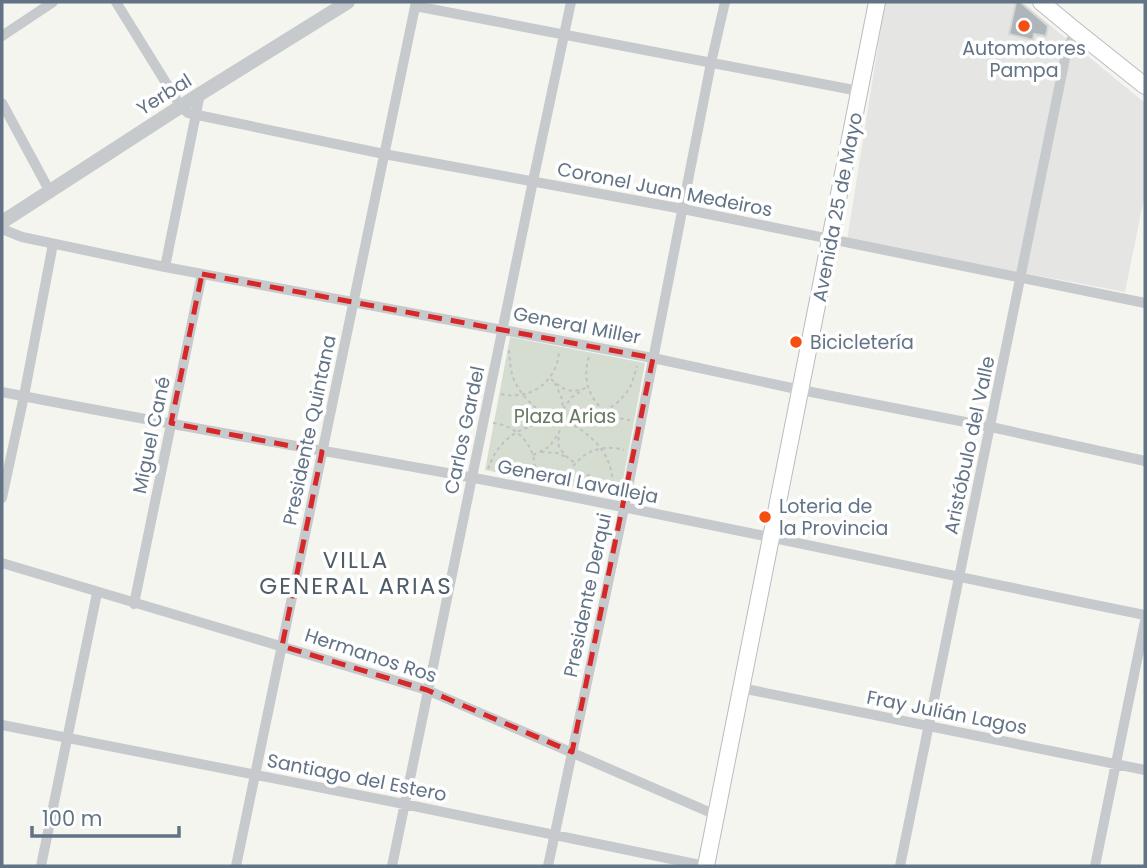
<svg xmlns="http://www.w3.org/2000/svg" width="1147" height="868" font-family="Poppins,sans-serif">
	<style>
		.built { fill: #e5e6e4 }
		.green { fill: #d5ddd1 }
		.building { fill: #aeb6bb; stroke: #d6d6d3; stroke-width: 2 }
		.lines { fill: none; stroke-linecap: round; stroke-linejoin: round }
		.secondary-casing { stroke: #b8bdc2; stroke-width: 18 }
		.path { stroke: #c0c1c3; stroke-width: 2; stroke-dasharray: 3.5 3.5; stroke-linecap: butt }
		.minor { stroke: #c7cacd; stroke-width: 10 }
		.tertiary { stroke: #c7cacd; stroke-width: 14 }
		.secondary { stroke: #fff; stroke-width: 16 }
		.marked { fill: none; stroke: #d62828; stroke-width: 5; stroke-dasharray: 14 9; stroke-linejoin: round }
		.poi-dot { fill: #f44e11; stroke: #fff; stroke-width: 2.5 }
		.labels { text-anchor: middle; stroke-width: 7; stroke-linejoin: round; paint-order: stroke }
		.poi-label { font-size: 19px; fill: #617385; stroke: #fff; text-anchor: start }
		.street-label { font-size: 19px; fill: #617385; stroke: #fff }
		.park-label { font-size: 19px; fill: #657b60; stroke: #fff }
		.quarter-label { font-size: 23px; letter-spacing: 2px; fill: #4f5d69; stroke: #fff }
	</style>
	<rect width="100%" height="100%" fill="#f5f5f0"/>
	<path class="built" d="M885 2H1022L1145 103V193L1125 292 847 240Z"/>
	<path class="green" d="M510 337 645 363 620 496 485 470Z"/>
	<path class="building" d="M1016 2H1020L1048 26 1046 36 1034 34 1033 40 1009 34Z"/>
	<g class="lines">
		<defs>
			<path id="secondary" d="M1041 2 1076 31 1145 86
				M706 866 877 2"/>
		</defs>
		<use href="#secondary" class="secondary-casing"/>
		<path class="path" d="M509 350C510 361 510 372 515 382 524 400 544 419 565 421 574 422 584 419 592 417 607 412 622 401 630 387 633 381 635 373 637 366
			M589 357C579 388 598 417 630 420
			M551 379C564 390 569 394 586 388
			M555 383 563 401 558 443C561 453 567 457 575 463
			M501 394C531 401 558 381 559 350
			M563 409 572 397 581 391
			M568 422C599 439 615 459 613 495
			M493 423C521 426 539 451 534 478
			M541 452 557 453 566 457
			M533 455 549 447 559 433
			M488 469C500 435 522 427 555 419
			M567 479C576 484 584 478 592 473
			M564 485C572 457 596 442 624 450"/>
		<path class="minor" d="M116 2 181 107 188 113 384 154 683 209 1145 303
			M415 6 859 91
			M2 36 53 2
			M2 103 49 190
			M2 229 22 237 165 267 653 358 801 390 991 427 1145 461
			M165 267 200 94
			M2 392C159 423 317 449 474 478 698 520 921 570 1145 615
			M2 498 24 396 53 244
			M2 563 427 690 716 815
			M134 604 202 274
			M741 688 1145 770
			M2 725 404 804 705 866
			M41 866 97 593
			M236 866 416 2
			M392 866 533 181 571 2
			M548 866 624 508 711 63 725 2
			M900 866 1067 49 1076 31
			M1095 866 1145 621"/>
		<path class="tertiary" d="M2 222 200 94 348 2"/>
		<use href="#secondary" class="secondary"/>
	</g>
	<path class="marked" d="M202 274 653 358 572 752 427 690 282 646 322 452 171 423Z"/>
	<g class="poi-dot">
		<circle cx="1024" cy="26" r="7"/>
		<circle cx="796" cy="342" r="7"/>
		<circle cx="765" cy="517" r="7"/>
	</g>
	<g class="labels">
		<g class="poi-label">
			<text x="1024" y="55" text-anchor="middle">Automotores<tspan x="1024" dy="22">Pampa</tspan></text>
			<text x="810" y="349">Bicicletería</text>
			<text x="779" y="513">Loteria de<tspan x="779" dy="22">la Provincia</tspan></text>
		</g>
		<g class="street-label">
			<text transform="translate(164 94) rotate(-32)" y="7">Yerbal</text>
			<text transform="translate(665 189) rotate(11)" y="7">Coronel Juan Medeiros</text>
			<text transform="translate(837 207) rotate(-79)" y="7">Avenida 25 de Mayo</text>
			<text transform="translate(577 325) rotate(11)" y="7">General Miller</text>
			<text transform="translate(309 430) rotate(-78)" y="7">Presidente Quintana</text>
			<text transform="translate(464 430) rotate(-78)" y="7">Carlos Gardel</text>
			<text transform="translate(151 435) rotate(-78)" y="7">Miguel Cané</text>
			<text transform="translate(969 445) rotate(-78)" y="7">Aristóbulo del Valle</text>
			<text transform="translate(578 481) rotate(11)" y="7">General Lavalleja</text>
			<text transform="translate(587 595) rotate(-78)" y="7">Presidente Derqui</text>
			<text transform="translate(371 655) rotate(18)" y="7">Hermanos Ros</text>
			<text transform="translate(947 712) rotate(11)" y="7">Fray Julián Lagos</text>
			<text transform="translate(357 777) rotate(11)" y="7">Santiago del Estero</text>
		</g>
		<g class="park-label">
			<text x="565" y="423">Plaza Arias</text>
		</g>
		<g class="quarter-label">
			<text x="356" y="568">VILLA<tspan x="356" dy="26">GENERAL ARIAS</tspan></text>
		</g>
	</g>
	<rect width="1147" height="868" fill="none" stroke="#617385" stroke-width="7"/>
	<path d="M32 826v10h147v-10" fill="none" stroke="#617385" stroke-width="3.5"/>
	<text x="42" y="826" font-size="21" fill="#617385" stroke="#ffffff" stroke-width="5" paint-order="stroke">100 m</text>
</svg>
